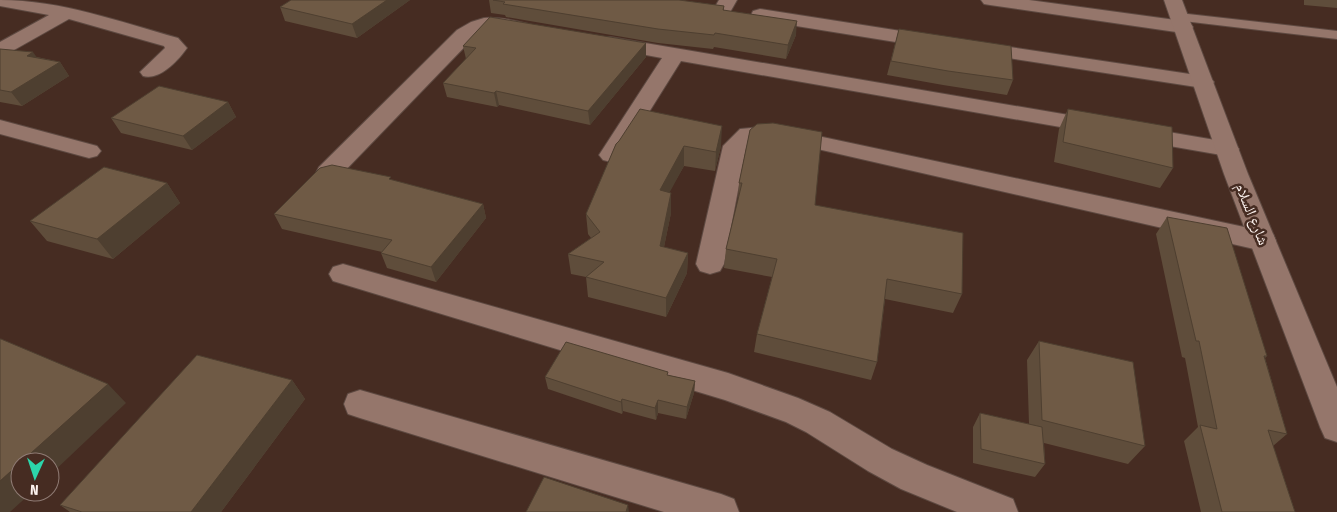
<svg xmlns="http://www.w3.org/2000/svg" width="1337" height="512" font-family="'Fira Sans Condensed','Noto Naskh Arabic',sans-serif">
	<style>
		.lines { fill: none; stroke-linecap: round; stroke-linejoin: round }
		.lane-casing { stroke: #5d4941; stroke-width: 2 }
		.street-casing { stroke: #5d4941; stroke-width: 2 }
		.secondary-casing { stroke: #5d4941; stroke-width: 2 }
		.lane { fill: #95766b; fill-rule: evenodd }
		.street { fill: #95766b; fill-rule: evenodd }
		.secondary { fill: #95766b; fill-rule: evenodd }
		.wall { fill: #5f4d3b }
		.shaded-wall { fill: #4e3f30 }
		.building { fill: #6f5a45; stroke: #4e3f30 }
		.labels { text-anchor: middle; stroke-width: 5; stroke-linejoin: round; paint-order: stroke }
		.street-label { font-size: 15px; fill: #fcf2ee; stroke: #462c22 }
	</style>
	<rect width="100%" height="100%" fill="#462c22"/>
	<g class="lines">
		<defs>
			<path id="lane" d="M1179 13 1337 31V39L1175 20 1173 17Z"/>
			<path id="street" d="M0 0C61 0 120 22 178 38L187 48C178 61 159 81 143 76L140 72 165 48 164 46 69 19 7 54 0 56V42L49 15 0 6Z
				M719 0H737L729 14 722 16 715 14 713 10Z
				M981 0H1029L1183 21 1190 23 1193 27 1190 31 1183 33 990 5 984 4Z
				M760 9 933 36 940 38 943 42 940 46 933 48 753 19 751 15 753 11Z
				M484 18C499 17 514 20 528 24L531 28 528 32C511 36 495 25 478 33L337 179 328 181 319 179 316 173 319 167 457 30 471 22Z
				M610 37 1227 142 1235 144 1239 149 1235 154 1227 156 681 61 619 160 611 162 603 160 599 155 662 58 603 47 600 43 603 39Z
				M976 42 1203 76 1210 78 1214 82 1210 86 1203 88 969 52 966 48 969 44Z
				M0 120 97 146 101 151 97 156 89 158 0 134Z
				M771 126 1263 231 1273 234 1276 241 1273 248 1263 251 800 145 771 140 754 141 746 148 724 264 720 271 710 274 700 271 696 264 723 146 740 129Z
				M343 264 728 373 798 398 830 412 892 449 927 465 1013 499 1018 512H957L901 489 868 471 806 432 786 422 725 400 333 281 329 274 333 267Z
				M360 390 721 494 734 499 739 512H664L360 418 348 414 344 404 348 394Z"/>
			<path id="secondary" d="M1164 0H1182L1248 174 1337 387V442L1325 438 1320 427 1224 174Z"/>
		</defs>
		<use href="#lane" class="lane-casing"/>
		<use href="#street" class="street-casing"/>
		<use href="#secondary" class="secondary-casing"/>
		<use href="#lane" class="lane"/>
		<use href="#street" class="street"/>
		<use href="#secondary" class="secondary"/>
	</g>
	<path class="wall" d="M410 0 357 38 285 21 280 7Z
		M489 0H679L724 6V10L796 35 786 59 714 47 713 49 658 43 506 17 505 15 491 13Z
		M1304 0H1337V8L1304 5Z
		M899 29 1013 80 1007 95 943 85 887 75Z
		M646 43V57L590 125 499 105 497 107 447 97 443 83 466 59 463 46Z
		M0 49 60 62 69 76 22 106 0 102Z
		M228 102 236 117 192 150 121 133 111 118Z
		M1068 109 1173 168 1160 188 1054 162 1059 129Z
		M750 130 815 205 962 294 953 313 885 299 877 362 871 380 754 352 757 334 772 277 724 268 726 249 738 200 739 183Z
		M616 144 721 146 715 171 684 166 669 192 671 213 664 247 688 253 687 273 666 317 588 297 586 277 571 274 568 254 591 238 588 234 586 214Z
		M392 180 483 204 486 218 436 282 387 268 381 253 382 252 282 229 274 214Z
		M167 183 180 203 113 259 47 241 30 221Z
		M1167 217 1267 356 1265 358 1287 434 1273 446 1295 512H1201L1184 441 1198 427 1185 358 1182 357 1156 234Z
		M1039 341 1145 446 1128 464 1044 443 1045 464 1035 477 973 463V427L980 413 1029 424 1027 360Z
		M668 375 695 381 694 393 686 419 658 413 656 420 623 411 622 414 548 389 545 377Z
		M292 380 305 399 221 512H70L60 505Z"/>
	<path class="shaded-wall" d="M387 0H410L357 38 352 24Z
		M797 21 796 35 786 59 788 45Z
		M646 43V57L590 125 588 111Z
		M33 52 43 66 27 56Z
		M60 62 69 76 22 106 11 92Z
		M496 91 499 105 497 107 494 93Z
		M228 102 236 117 192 150 183 136Z
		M722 126 721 146 715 171 716 152Z
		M684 146V166L660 210V190Z
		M167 183 180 203 113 259 97 239Z
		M671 193V213L660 266V246Z
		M483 204 486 218 436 282 431 267Z
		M688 253 687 273 666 317V298Z
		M292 380 305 399 221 512H191Z
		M695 381 694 393 686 419 687 407Z
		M108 384 126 403 50 475V462H21Z
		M622 399 623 411 622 414 621 402Z
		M658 400V413L656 420 655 408Z
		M20 463V492H32L10 512H0V481Z
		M628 505 629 512H626Z"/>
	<path class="building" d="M291 0H387L352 24 280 7Z
		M493 0H679L724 6 723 10 797 21 788 45 715 33 714 35 658 29 503 4 505 2Z
		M490 17 646 43 588 111 496 91 494 93 443 83 476 48 463 46Z
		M899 29 1011 46 1013 80 948 71 891 61Z
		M0 49 33 52 27 56 60 62 11 92 0 90Z
		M159 86 228 102 183 136 111 118Z
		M640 109 722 126 716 152 684 146 660 190 671 193 660 246 688 253 666 298 586 277 604 262 568 254 600 232 586 214 616 144 619 141Z
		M1068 109 1172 127 1173 168 1063 142Z
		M773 123 822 132 815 205 963 233 962 294 887 279 877 362 757 334 777 259 726 249 742 183H739L750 130 757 124Z
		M332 165 391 177 389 179 483 204 431 267 381 253 392 240 274 214 320 168Z
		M104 167 167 183 97 239 30 221Z
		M1167 217 1227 228 1267 356H1264L1287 434 1268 430 1295 512H1222L1200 425 1217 429 1199 341H1196Z
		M0 339H1L108 384 21 462H20V463L0 481Z
		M1039 341 1133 362 1145 446 1042 420Z
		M566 342 668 372 667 375 695 381 687 407 658 400 655 408 622 399 621 402 545 377Z
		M197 355 292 380 191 512H82L60 505Z
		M980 413 1042 427 1045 464 981 449Z
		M544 477 628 505 626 512H526Z"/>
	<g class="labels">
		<g class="street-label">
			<text transform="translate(1252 214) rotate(68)" y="5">شارع السلام</text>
		</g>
	</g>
	<g transform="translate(35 477) rotate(183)"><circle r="24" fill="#462c22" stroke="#8f7b74"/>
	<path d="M0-4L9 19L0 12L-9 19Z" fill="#2cd5ab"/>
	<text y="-8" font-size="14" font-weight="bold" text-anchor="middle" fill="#fcf2ee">N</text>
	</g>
</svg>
